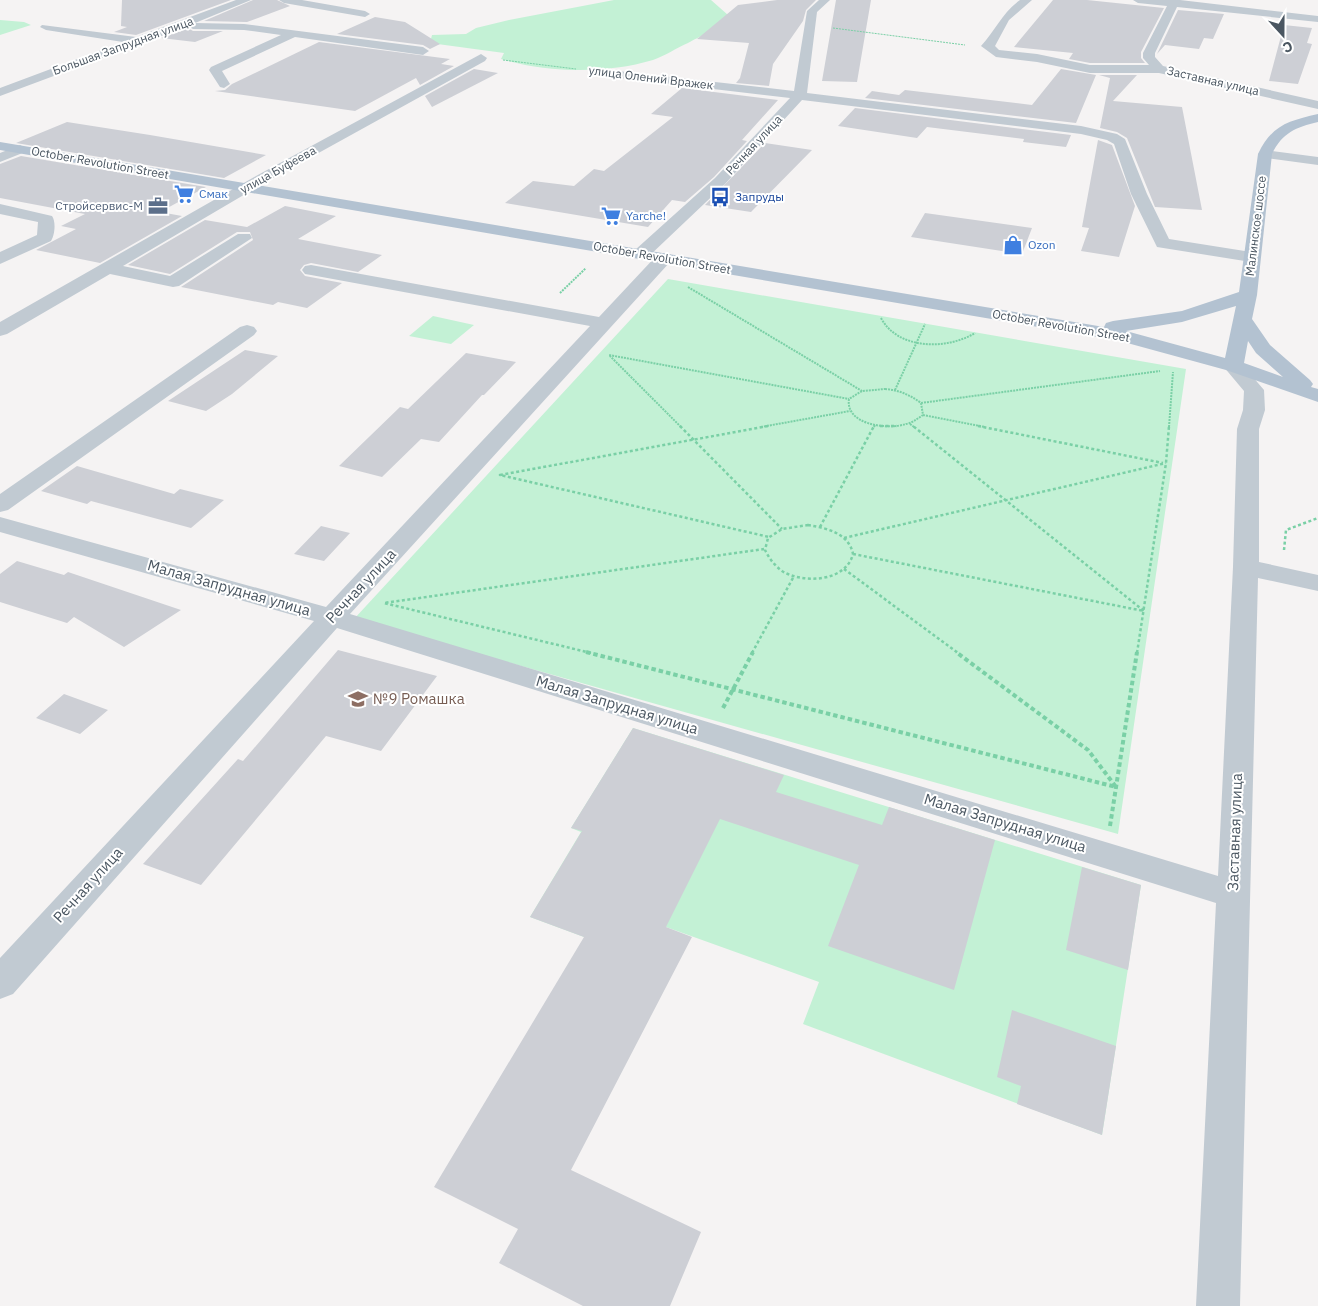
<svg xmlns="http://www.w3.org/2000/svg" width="1318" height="1306" font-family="'IBM Plex Sans',sans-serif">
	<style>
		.green { fill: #c3f1d5 }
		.building { fill: #cdcfd5 }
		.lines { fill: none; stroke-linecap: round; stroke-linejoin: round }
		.path-far3 { stroke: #7ad0a6; stroke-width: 1; stroke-dasharray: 2 1; stroke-linecap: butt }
		.path-far2 { stroke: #7ad0a6; stroke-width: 2; stroke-dasharray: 2 1; stroke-linecap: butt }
		.path-far1 { stroke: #7ad0a6; stroke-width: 2.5; stroke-dasharray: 3 2.5; stroke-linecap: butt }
		.path { stroke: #7ad0a6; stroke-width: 4; stroke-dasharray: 4.5 3; stroke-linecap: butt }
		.minor { fill: #c1cad2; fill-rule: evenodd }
		.major { fill: #b3c2d1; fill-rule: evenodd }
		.labels { text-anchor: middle; stroke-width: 4; stroke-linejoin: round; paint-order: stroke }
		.far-street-label { font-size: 12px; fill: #4a5661; stroke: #fff }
		.far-shop-label { font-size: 12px; fill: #366cbe; stroke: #fff; text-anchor: start }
		.far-transit-label { font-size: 12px; fill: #164399; stroke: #fff; text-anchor: start }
		.far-service-label { font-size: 12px; fill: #4e5e75; stroke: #fff; text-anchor: end }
		.street-label { font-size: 15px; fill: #4a5661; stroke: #fff }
		.education-label { font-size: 15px; fill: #785e54; stroke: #fff; text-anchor: start }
	</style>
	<rect width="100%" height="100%" fill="#f5f3f3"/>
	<path class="green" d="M614 0H711L728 15C714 32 706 33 688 43 676 48 665 56 653 60 606 74 548 73 501 59L504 53 430 43 432 35 466 34 476 28 509 20Z
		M0 20 24 22 31 25 0 35Z
		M668 279 1186 369 1118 834 354 619Z
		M433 316 474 325 451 344 409 336Z
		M633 728 1141 885 1102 1135 803 1024 819 982 666 927 584 937 530 917 581 832 571 828Z"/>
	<path class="building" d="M122 0H231L136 35 114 32 127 27 121 26Z
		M253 0H277L290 6 247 22 204 21Z
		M777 0H816L806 10 803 21 773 64 769 86 736 83 740 78 749 43 697 39 738 5Z
		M836 0H871L857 82 822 81Z
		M1053 0H1087L1164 8 1141 52V58L1145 63H1090L1069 59 1073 53 1014 47Z
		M1178 10 1224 14 1213 39 1204 38 1199 49 1165 45 1157 54Z
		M375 17 405 22 440 44 430 49 423 45 337 34Z
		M1284 25 1312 28 1307 43 1312 44 1298 84 1269 81Z
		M188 28 193 31H223L195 42 161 38Z
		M319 42 450 59 441 64 454 66 420 85 416 78 355 111 215 91 225 90 232 84Z
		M474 69 498 73 432 107 425 96Z
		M1061 69 1096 75 1076 123 865 98 872 91 899 95 905 90 1032 105Z
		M1099 75H1137L1113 101 1182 107 1202 210 1155 207 1127 138 1117 132 1100 128 1110 78Z
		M682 88 778 100 742 140 747 141 714 177 685 202 672 200 648 227 505 203 533 181 574 186 594 169 604 171 673 117 651 114Z
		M855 108 1071 135 1066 147 1023 142 1024 139 927 127 917 138 838 126Z
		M67 122 150 135 266 155 224 178 16 143Z
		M1098 140 1112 145 1135 206 1119 257 1081 251 1089 228 1082 227Z
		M765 143 812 150 751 212 705 205Z
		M21 156 206 187 160 212 182 216 100 263 36 250 76 229 61 226 85 214 0 198V164Z
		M285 206 336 216 298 239 382 255 358 272 311 263 304 265 300 270 305 276 342 283 307 308 278 302 273 305 181 287 253 240 250 232H237L170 274 128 265 205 220 247 227Z
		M925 213 1032 228 1022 254 911 237Z
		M245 350 278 356 232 394 206 411 168 401Z
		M466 353 516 362 484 395H482L439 442 421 439 382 477 339 466 400 407 408 409Z
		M77 466 174 494 180 489 224 500 191 528 91 501 87 504 41 491Z
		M321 526 350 533 324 561 294 554Z
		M17 561 64 575 68 572 181 610 124 647 74 617 67 623 0 602V574Z
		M338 650 437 676 381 751 326 736 201 885 143 864 238 759 243 761Z
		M64 694 108 710 80 734 36 718Z
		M633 728 784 775 776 792 882 825 889 807 995 840 954 990 828 946 859 865 720 819 666 927 692 937 571 1170 701 1232 670 1306H583L499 1263 518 1229 434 1187 584 937 530 917 582 831 571 828Z
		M1082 867 1141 885 1128 970 1066 950Z
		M1012 1010 1116 1046 1102 1135 1017 1104 1021 1086 997 1077Z"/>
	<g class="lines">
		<path class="path-far3" d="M833 28 965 45
			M503 60 576 69"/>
		<path class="path-far2" d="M688 287 862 391
			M560 293 586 268
			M881 318C898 350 947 350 975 333
			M885 389C899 390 910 395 921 403L923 415C917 419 912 423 906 424 888 430 845 425 849 399L862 391Z
			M895 390 925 324
			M921 403 1160 371
			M923 415 985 427
			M910 424 914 427
			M681 427 609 355 849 399
			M761 427 850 411
			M874 427 875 425
			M1169 427 1173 372"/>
		<path class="path-far1" d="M680 426 782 529
			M768 426 500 475 769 537
			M880 426H897
			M978 426 1163 463
			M808 525C826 528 849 533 853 554 846 582 803 584 782 571 774 565 769 558 765 550L768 538 782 529Z
			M820 527 874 426
			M844 538 1166 463
			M1284 550 1286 530 1318 518
			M853 554 1144 611 913 426
			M844 569 958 653
			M591 653 384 603 764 549
			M752 653 794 576
			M1137 653 1166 463 1169 426"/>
		<path class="path" d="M586 652 1116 787 1088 750 956 652
			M723 708 753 652
			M1110 826 1137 652"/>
		<path class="minor" d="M236 0H251L195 23 244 24 423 47 429 51 423 55 295 37 222 71 230 84 224 88 220 87 209 70 211 67 281 35 244 30 193 29 188 26 0 96V88L123 42 46 30 40 27 42 25 136 37Z
			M279 0H302L365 11 370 14 365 17 284 3Z
			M819 0H830L817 12 807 93 1081 126 1117 134 1125 139 1147 194 1169 239 1251 252 1257 253 1260 257 1257 261 1251 262 1157 247 1131 194 1114 144 1107 140 1081 134 802 100 725 184 647 258H635L632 254 635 250 715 178 790 98 595 75 591 74 589 71 591 68 794 91 807 11Z
			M1020 0H1032L1009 20 995 46 999 50 1037 54 1090 65H1149L1143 58V53L1167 6 1138 3 1133 0H1180L1318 16V22L1177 7 1155 53V57L1163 66 1318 101V109L1159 73H1090L1037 62 996 57 981 46C995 31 1002 13 1020 0Z
			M481 54 487 58 485 61 266 182 123 266 170 276 238 234H250L252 238 179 286 173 287 110 274 7 334 0 336V322L256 176Z
			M20 145 27 149 25 152 0 162V153Z
			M1265 150 1318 157V165L1260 157 1258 154Z
			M0 204 52 216C56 221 55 235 51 241L0 264V252L37 235 38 222 0 214Z
			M664 253 670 254 673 258 670 262 350 614 1218 876 1233 567 1237 429 1243 410 1244 391 1223 366 1226 362 1233 360 1240 362 1264 390 1265 410 1259 429V562L1318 575V591L1258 578 1240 1306H1196L1216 903 337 628 13 994 0 999V958L314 621 0 532V517L326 607 590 326 311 275 305 274 302 270 305 266 311 265 599 317 658 254Z
			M247 325 254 327 257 331 254 335 8 510 0 512V494L240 327Z"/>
		<path class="major" d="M1318 114V122C1296 127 1282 133 1272 154L1257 295 1252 319 1270 345 1310 380 1313 384 1311 387 1318 389V402L1226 370 1120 341 0 150V142L1104 327 1106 323 1113 321 1182 311 1239 292 1258 154C1272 125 1288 121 1318 114ZM1236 306 1225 358 1126 331 1182 322ZM1248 341 1256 353 1283 377 1244 363Z"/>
	</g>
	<defs>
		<symbol id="supermarket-bare" viewBox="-9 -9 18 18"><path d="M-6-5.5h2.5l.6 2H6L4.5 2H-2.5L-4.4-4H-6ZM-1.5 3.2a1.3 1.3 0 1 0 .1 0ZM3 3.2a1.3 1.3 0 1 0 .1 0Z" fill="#3f7fe0" stroke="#fff" stroke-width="2.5" paint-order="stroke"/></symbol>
		<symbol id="bus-bare" viewBox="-9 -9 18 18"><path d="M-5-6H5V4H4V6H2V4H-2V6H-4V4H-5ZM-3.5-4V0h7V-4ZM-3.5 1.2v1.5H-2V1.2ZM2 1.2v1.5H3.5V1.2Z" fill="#1a4fb4" stroke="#fff" stroke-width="2.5" paint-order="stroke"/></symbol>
		<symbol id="office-bare" viewBox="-9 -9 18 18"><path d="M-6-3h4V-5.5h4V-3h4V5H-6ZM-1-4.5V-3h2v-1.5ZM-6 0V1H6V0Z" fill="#5c6f8a" stroke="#fff" stroke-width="2.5" paint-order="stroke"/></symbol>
		<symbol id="shop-bare" viewBox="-9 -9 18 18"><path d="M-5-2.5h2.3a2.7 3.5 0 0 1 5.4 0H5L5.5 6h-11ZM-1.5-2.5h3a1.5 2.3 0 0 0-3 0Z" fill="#3f7fe0" stroke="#fff" stroke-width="2.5" paint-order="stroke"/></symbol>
		<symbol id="school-bare" viewBox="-9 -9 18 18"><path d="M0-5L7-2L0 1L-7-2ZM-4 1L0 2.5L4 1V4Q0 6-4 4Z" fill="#8d6e63" stroke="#fff" stroke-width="2.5" paint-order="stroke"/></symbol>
	</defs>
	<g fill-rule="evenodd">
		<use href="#supermarket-bare" x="170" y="180" width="28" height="28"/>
		<use href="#bus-bare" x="706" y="183" width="28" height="28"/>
		<use href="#office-bare" x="144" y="192" width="28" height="28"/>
		<use href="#supermarket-bare" x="597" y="202" width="28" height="28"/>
		<use href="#shop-bare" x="999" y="231" width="28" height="28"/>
		<use href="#school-bare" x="344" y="685" width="28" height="28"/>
	</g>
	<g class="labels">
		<g class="far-street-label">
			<text transform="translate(123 46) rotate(-20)" y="4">Большая Запрудная улица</text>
			<text transform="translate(651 78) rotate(7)" y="4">улица Олений Вражек</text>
			<text transform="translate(1213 81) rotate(13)" y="4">Заставная улица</text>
			<text transform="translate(754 145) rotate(-47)" y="4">Речная улица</text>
			<text transform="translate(100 163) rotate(10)" y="4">October Revolution Street</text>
			<text transform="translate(278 170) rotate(-29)" y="4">улица Буфеева</text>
			<text transform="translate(1256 226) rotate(-83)" y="4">Малинское шоссе</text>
			<text transform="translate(662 258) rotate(10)" y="4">October Revolution Street</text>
			<text transform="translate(1061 326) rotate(10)" y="4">October Revolution Street</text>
		</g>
		<g class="far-shop-label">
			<text x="199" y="198">Смак</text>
			<text x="626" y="220">Yarche!</text>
			<text x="1028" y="249">Ozon</text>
		</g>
		<g class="far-transit-label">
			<text x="735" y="201">Запруды</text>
		</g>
		<g class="far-service-label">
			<text x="143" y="210">Стройсервис-М</text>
		</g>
		<g class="street-label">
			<text transform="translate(361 586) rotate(-47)" y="5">Речная улица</text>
			<text transform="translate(229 588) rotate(16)" y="5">Малая Запрудная улица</text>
			<text transform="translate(617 705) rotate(17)" y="5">Малая Запрудная улица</text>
			<text transform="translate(1005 823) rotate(17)" y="5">Малая Запрудная улица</text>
			<text transform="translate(1235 832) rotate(-88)" y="5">Заставная улица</text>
			<text transform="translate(88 885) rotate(-48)" y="5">Речная улица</text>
		</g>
		<g class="education-label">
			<text x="373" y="704">№9 Ромашка</text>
		</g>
	</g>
	<g transform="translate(1283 35) rotate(159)" stroke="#ffffff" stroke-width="4" paint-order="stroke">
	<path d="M0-4L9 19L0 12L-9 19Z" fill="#4a5661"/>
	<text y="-8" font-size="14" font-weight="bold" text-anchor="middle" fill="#4a5661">С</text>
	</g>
</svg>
